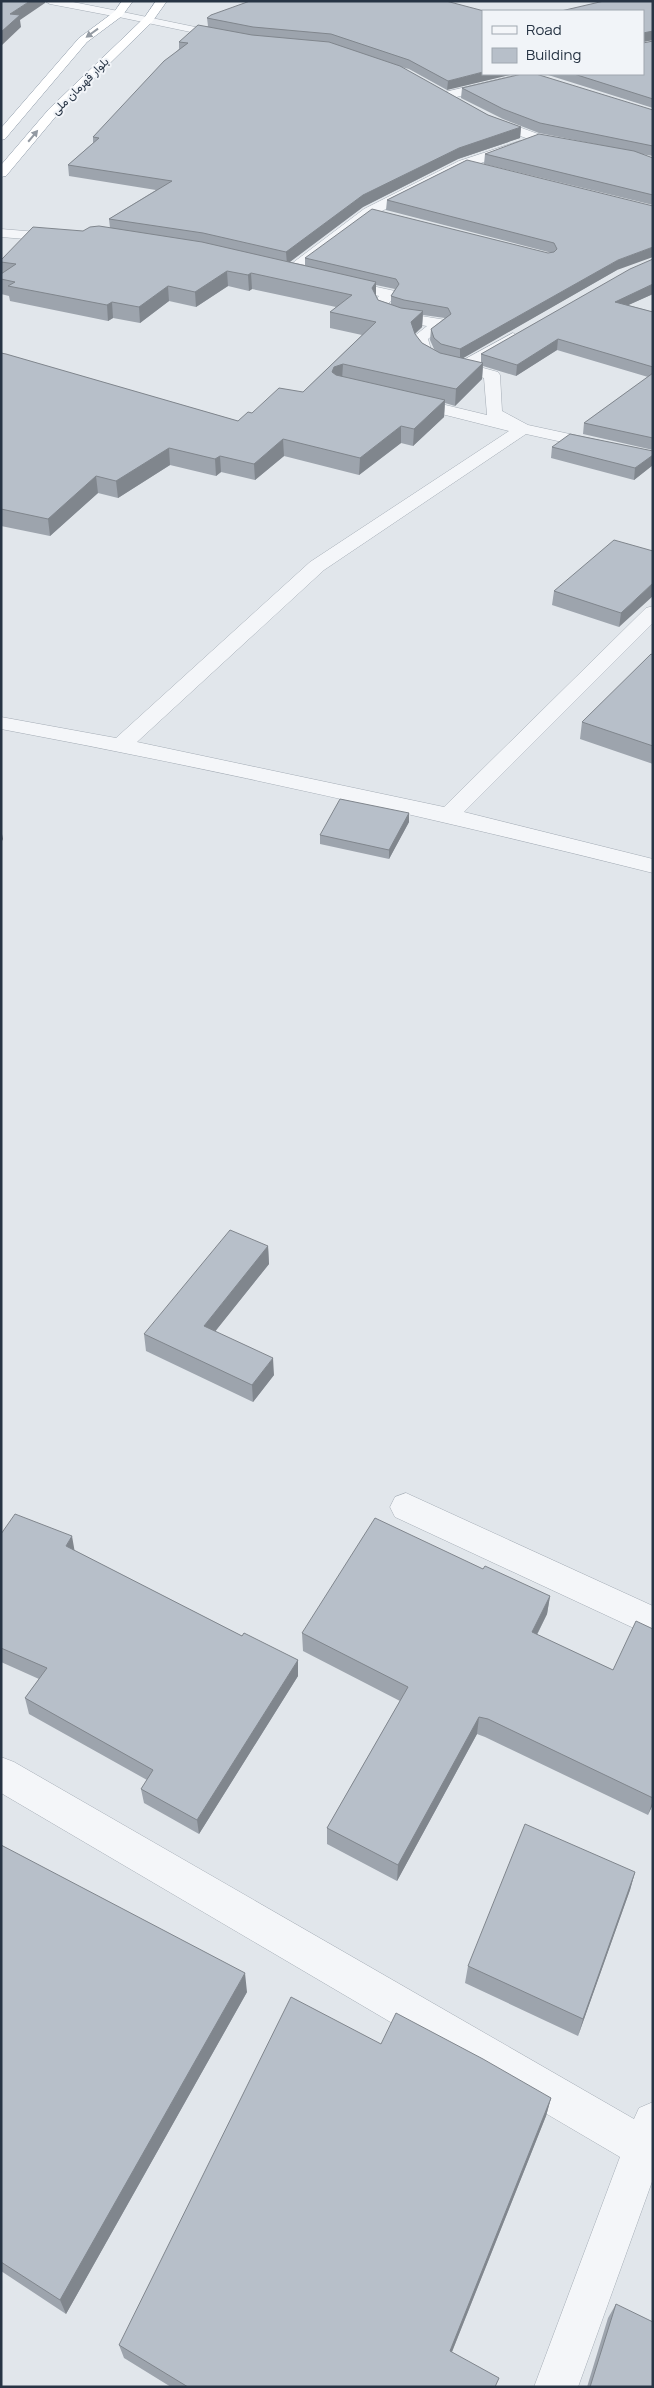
<svg xmlns="http://www.w3.org/2000/svg" width="654" height="2388" font-family="Manrope,Vazirmatn,sans-serif">
	<style>
		.lines { fill: none; stroke-linecap: round; stroke-linejoin: round }
		.minor-casing { stroke: #a5adb6; stroke-width: 1 }
		.tertiary-casing { stroke: #a5adb6; stroke-width: 1 }
		.trunk-casing { stroke: #8794a3; stroke-width: 1 }
		.minor { fill: #f4f6f9; fill-rule: evenodd }
		.tertiary { fill: #f4f6f9; fill-rule: evenodd }
		.trunk { fill: #fff; fill-rule: evenodd }
		.wall { fill: #9da4ad; fill-rule: evenodd }
		.shaded-wall { fill: #80868d }
		.building { fill: #b7bfc9; stroke: #80868d }
		.oneway { fill: #939aa2 }
		.labels { text-anchor: middle; stroke-width: 4; stroke-linejoin: round; paint-order: stroke }
		.far-street-label { font-size: 12px; fill: #273444; stroke: #f1f4f8 }
	</style>
	<rect width="100%" height="100%" fill="#e1e6eb"/>
	<g class="lines">
		<defs>
			<path id="minor" d="M118 11 229 34 235 37 229 40 114 16V12Z
				M521 74H540L538 76 445 100 439 96 441 93Z
				M486 115 552 139 573 142 574 145 568 149 545 145 482 122 480 119 482 116Z
				M520 141 525 142 526 145 525 148 469 167 374 215 294 274H284L282 271 364 209 459 161Z
				M1 229 62 234 69 238 62 242 1 237Z
				M340 279 395 291 397 294 388 304 389 308 403 313 446 320 449 323 428 339 432 353 450 360 452 363 450 366C429 371 416 356 412 338L427 326 401 322 378 314 373 303 379 296 335 286 333 283 335 280Z
				M513 333 521 338 518 341 476 366 498 372 500 375 502 411 528 425 653 452V462L526 434 324 570 137 742 444 807 646 608 653 606V623L464 812 653 859V873C437 819 220 770 1 729V717L116 738 310 562 509 431 402 404 400 401 402 398 408 396 487 415 484 378 456 370 454 367 456 364Z
				M406 1493 653 1606V1637L395 1517 390 1507 395 1497Z
				M1 1757 14 1762 634 2119 639 2108 653 2102V2179L578 2387H534L620 2157 1 1793Z"/>
			<path id="tertiary" d="M45 1H68L118 11 123 14 118 17 50 4Z"/>
			<path id="trunk" d="M122 1H133L122 16 87 42 5 139 1 140V128L79 38 114 12Z
				M156 1H167L152 22 57 115 6 176 1 177V165L49 109 144 18Z"/>
		</defs>
		<use href="#minor" class="minor-casing"/>
		<use href="#tertiary" class="tertiary-casing"/>
		<use href="#trunk" class="trunk-casing"/>
		<use href="#minor" class="minor"/>
		<use href="#tertiary" class="tertiary"/>
		<use href="#trunk" class="trunk"/>
	</g>
	<path class="wall" d="M604 1H653V40L643 42V43L653 41V108L545 74H643Z
		M484 11 447 90 409 69 401 67 488 115 521 127 520 138 458 159 363 207 290 262 305 265V258L552 253 386 210 387 200 467 160 617 270 462 358 481 363V354L653 259V294L628 305 653 312V450L583 434 584 423 648 377 557 350 516 376 483 366 482 379 455 406 445 403 444 417 413 446 401 443 359 475 284 456 255 480 221 472 216 476 170 465 118 498 98 493 50 536 1 526V353L238 421 252 413 303 392 362 335 330 328V312L336 307 252 289 249 291 228 286 196 307 169 301 140 323 113 318 108 321 10 301 9 296 1 294V262L83 231 110 228 109 219 156 190 69 176 68 165 93 143V137L179 49V42L208 26 207 18ZM376 285 395 289 391 296V304L378 300 376 296ZM423 315 445 318 431 329 430 340 434 349 437 351 422 343 415 334 422 327Z
		M462 88 653 110V156L641 154 653 158V205L484 164 485 154 600 145 539 133 503 119 461 98Z
		M552 447 653 451V465L634 480 551 458Z
		M653 551 619 627 552 605 554 591Z
		M653 655V764L580 739 582 722Z
		M409 813V822L389 859 320 844V835Z
		M268 1246 269 1264 215 1331 274 1375 253 1402 146 1351 144 1334Z
		M1 1534 75 1551 242 1636 298 1660V1676L199 1834 144 1803 141 1789 147 1780 29 1714 25 1698 39 1679 1 1662Z
		M483 1569 550 1596 547 1614 537 1635 613 1670 653 1629V1804L648 1815 485 1737 477 1734 397 1881 327 1844V1828L400 1701 303 1651 302 1633Z
		M1 1845 247 1992 66 2314 1 2271Z
		M635 1872 630 1890 578 2036 465 1983 468 1966Z
		M381 2044 551 2098 546 2116 452 2352 496 2387H171L124 2358 119 2345Z
		M616 2304 653 2387H587L608 2318Z"/>
	<path class="shaded-wall" d="M30 1H45V3L20 20 21 27 1 46V32L10 14Z
		M653 31V40L643 42V33Z
		M483 72V74H514L447 90 448 81Z
		M521 127 520 138 458 159 363 207 287 264 286 252 363 195 459 148Z
		M653 247V257L617 270 460 360V349L618 260Z
		M227 271 228 286 196 307 195 292Z
		M251 273 252 289 249 291 248 275Z
		M376 282V297L372 288Z
		M653 284V294L613 312 615 302Z
		M168 286 169 301 140 323 139 307Z
		M112 302 113 318 108 321 107 305Z
		M423 311 422 327 410 338 411 322Z
		M558 339 557 350 516 376 517 365Z
		M483 363 482 379 455 406 456 389Z
		M343 364 342 380 334 383 332 372 334 367Z
		M445 400 444 417 413 446 414 429Z
		M401 426V443L359 475 360 458Z
		M283 439 284 456 255 480 254 464Z
		M169 448 170 465 118 498 116 481Z
		M653 455V465L634 480 635 468Z
		M220 456 221 472 216 476 215 459Z
		M96 476 98 493 50 536 48 519Z
		M653 583V596L619 627 621 613Z
		M409 813V822L389 859V850Z
		M1 829 3 839 1 843Z
		M268 1246 269 1264 206 1343 204 1326Z
		M273 1358 274 1375 253 1402 252 1385Z
		M72 1536 75 1553 66 1546Z
		M550 1596 547 1614 529 1650 532 1632Z
		M298 1660V1676L199 1834 197 1820Z
		M479 1717 477 1734 397 1881 398 1865Z
		M653 1800V1804L648 1815Z
		M635 1872 630 1890 578 2036 583 2019Z
		M245 1973 247 1992 66 2314 60 2300Z
		M551 2098 546 2116 447 2364 450 2351Z"/>
	<path class="building" d="M1 1H30L10 14 20 15 1 32Z
		M250 1H446L484 11H483V72L448 81 409 60 331 34 253 27 207 18 211 15Z
		M604 1H653V31L643 33V11H561Z
		M198 25 252 35 329 42 400 66 488 115 521 127 459 148 363 195 286 252 203 233 109 219 172 181 68 165 99 138 93 137 164 61 188 43 179 42Z
		M643 41V43L653 41V99L574 74H643Z
		M522 74H536L653 110V146L540 123 503 109 462 88Z
		M539 134 634 151 653 158V195L485 154Z
		M467 160 653 206V247L618 260 460 349 441 344 434 338 431 329 451 314 448 308 404 300 391 296 399 284 396 279 305 258 372 209 548 253 554 252 557 249 554 243 387 200Z
		M99 226 202 242 376 282 372 288 378 300 401 308 423 311 411 322 415 334 422 343 440 353 483 363 456 389 343 364 334 367 332 372 336 375 445 400 414 429 401 426 360 458 283 439 254 464 220 456 215 459 169 448 116 481 96 476 48 519 1 509V353L6 354 238 421 248 412 252 413 279 388 303 392 376 322 330 312 352 295 251 273 248 275 227 271 195 292 168 286 139 307 112 302 107 305 8 286 15 282 1 279V274L16 264 1 262V260L33 227 83 231 90 227Z
		M653 259V284L615 302 653 312V367L558 339 517 365 481 354 630 269Z
		M653 373V438L584 423Z
		M570 434 653 451V455L635 468 552 447Z
		M614 540 653 551V583L621 613 554 591Z
		M651 654 653 655V746L582 722Z
		M340 799 409 813 389 850 320 835Z
		M230 1230 268 1246 204 1326 273 1358 252 1385 144 1334Z
		M15 1514 72 1536 66 1546 242 1636 244 1633 298 1660 197 1820 141 1789 153 1770 25 1698 47 1668 1 1648V1534Z
		M375 1518 483 1569 485 1566 550 1596 532 1632 613 1670 636 1621 653 1629V1798L488 1719 479 1717 398 1865 327 1828 408 1687 302 1633Z
		M525 1824 635 1872 583 2019 468 1966Z
		M1 1845 245 1973 60 2300 1 2262Z
		M291 1997 381 2044 396 2013 483 2059 551 2098 450 2351 499 2378 495 2387H188L119 2345Z
		M616 2304 653 2322V2387H590Z"/>
	<defs><path id="oneway-solid" d="M-6-.8H1V-3.2L6.5 0L1 3.2V.8H-6Z" transform="scale(1.25)"/></defs>
	<g class="oneway">
		<use href="#oneway-solid" transform="translate(92 33) rotate(144)"/>
		<use href="#oneway-solid" transform="translate(33 136) rotate(-50)"/>
	</g>
	<g class="labels">
		<g class="far-street-label">
			<text transform="translate(80 86) rotate(-45)" y="4">بلوار قهرمان ملی</text>
		</g>
	</g>
	<rect width="654" height="2388" fill="none" stroke="#273444" stroke-width="5"/>
	<rect x="482" y="10" width="162" height="65" fill="#f1f4f8" stroke="#a0a7b0"/>
	<rect x="492" y="26" width="25" height="8" fill="#f4f6f9" stroke="#a0a7b0"/>
	<text x="526" y="35" font-size="15" fill="#273444">Road</text>
	<rect x="492" y="48" width="25" height="15" fill="#b7bfc9" stroke="#a0a7b0"/>
	<text x="526" y="60" font-size="15" fill="#273444">Building</text>
</svg>
